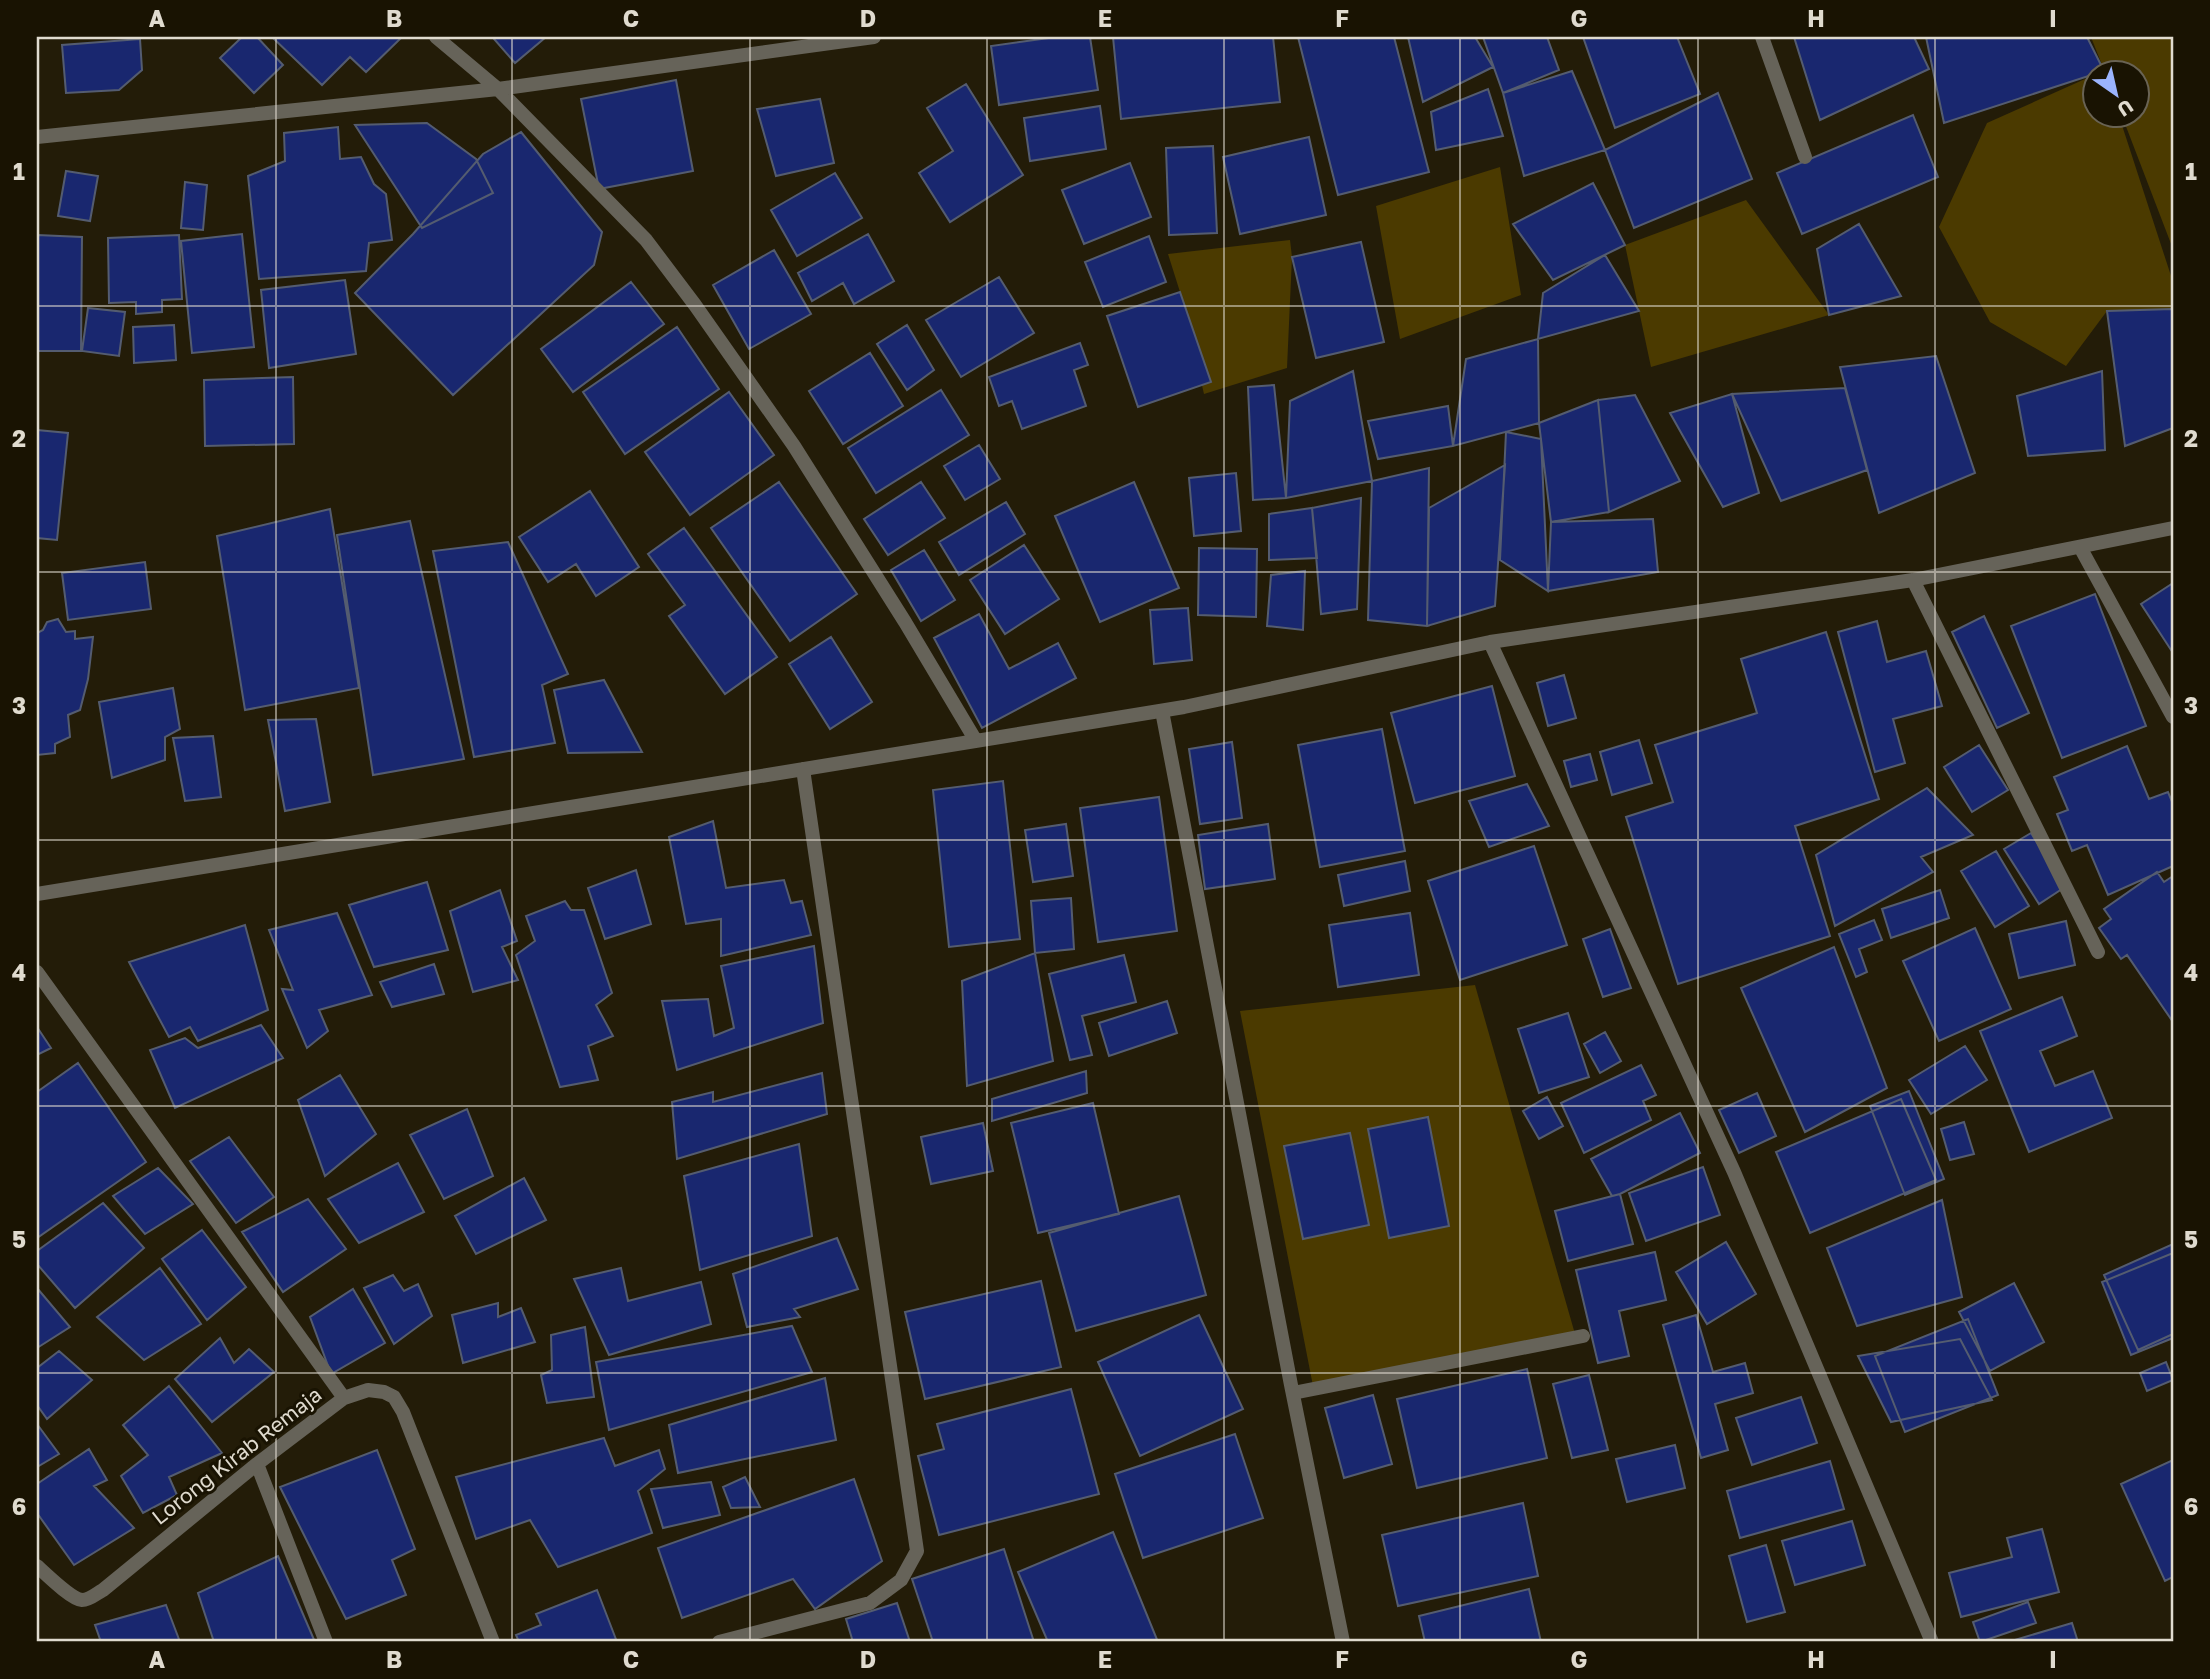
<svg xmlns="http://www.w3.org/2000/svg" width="2210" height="1679" font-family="'Golos Text',sans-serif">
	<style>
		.green { fill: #4b3a00 }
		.building { fill: #19276f; stroke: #545c70; stroke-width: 2 }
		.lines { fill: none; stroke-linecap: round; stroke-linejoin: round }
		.minor { stroke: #666359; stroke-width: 14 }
		.grid { fill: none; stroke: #e0dbcf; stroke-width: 2; stroke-opacity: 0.55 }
		.labels { text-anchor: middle; stroke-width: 6; stroke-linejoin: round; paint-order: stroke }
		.street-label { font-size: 21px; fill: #e0dbcf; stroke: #191302 }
		.neatline { fill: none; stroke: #e0dbcf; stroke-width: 2.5 }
		.grid-label { font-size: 23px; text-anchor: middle; font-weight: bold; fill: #e0dbcf }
	</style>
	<rect width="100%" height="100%" fill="#231c08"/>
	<path class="green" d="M2091 37H2173V249L2122 116H2136V74L2098 73 2104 70Z
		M2094 75V116H2119L2173 282V309L2107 311 2066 366 1990 322 1939 227 1987 123Z
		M1500 167 1521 295 1400 339 1376 206Z
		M1746 200 1829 315 1651 367 1625 245Z
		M1290 240 1292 257 1287 368 1204 394 1180 292 1168 254Z
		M1475 985 1577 1341 1313 1386 1240 1011Z"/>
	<path class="building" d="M242 37H257L283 65 254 93 220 58Z
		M272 37H402L366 72 350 57 322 85Z
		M497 37H546L515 63 494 39Z
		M1056 37H1090L1098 90 999 105 991 46Z
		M1113 37H1273L1280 102 1121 119Z
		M1298 37H1394L1429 172 1338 195Z
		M1408 37H1475L1493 67 1423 102Z
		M1483 37H1547L1559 70 1503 93Z
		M1583 37H1677L1700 94 1615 128Z
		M1794 37H1914L1929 69 1820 120Z
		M1926 37H2087L2104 71 1944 123Z
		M140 39 142 70 119 90 66 93 62 45Z
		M1572 71 1605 150 1524 176 1503 93Z
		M676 80 693 171 599 189 581 99Z
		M966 84 1023 175 950 222 919 173 953 151 927 108Z
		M1488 89 1503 136 1436 150 1431 112Z
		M1718 93 1752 179 1634 228 1605 150Z
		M820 99 834 163 776 176 757 109Z
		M1100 106 1106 149 1030 161 1024 118Z
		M1913 115 1938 177 1802 234 1777 173Z
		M427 123 476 159 493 193 422 228 355 125Z
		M338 127 340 159 361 157 374 184 386 194 392 240 369 243 366 271 259 279 248 176 285 161 284 133Z
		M521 132 602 232 594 265 453 395 355 293 413 234 483 154Z
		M1309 137 1326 215 1240 234 1223 157Z
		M1213 146 1217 233 1169 235 1166 148Z
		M1130 163 1151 217 1084 244 1062 190Z
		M66 171 98 176 90 221 58 216Z
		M835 173 862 218 797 256 771 210Z
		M185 182 207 185 203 230 181 228Z
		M1593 183 1625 245 1553 280 1513 224Z
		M1859 224 1901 296 1829 315 1817 249Z
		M242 234 254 347 192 353 181 241Z
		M868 234 894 281 854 304 843 283 812 301 798 273Z
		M37 235 82 237 81 351H37Z
		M179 235 182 299 162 300V312L136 314V302L109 303 108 238Z
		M1149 236 1166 282 1103 307 1085 262Z
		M1361 242 1384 342 1316 358 1292 257Z
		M774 250 811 314 749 349 713 285Z
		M1605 255 1639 311 1538 339 1543 293Z
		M999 277 1034 333 961 377 926 320Z
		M345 280 356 354 269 368 261 290Z
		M631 282 664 324 573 392 541 349Z
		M1180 292 1211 382 1138 407 1107 316Z
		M88 308 125 312 119 356 82 351Z
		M2173 309V428L2125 446 2107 311Z
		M174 325 176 360 134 363 133 327Z
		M907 325 934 370 907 390 877 344Z
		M677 327 719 389 625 454 583 392Z
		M1538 339 1539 423 1453 446 1466 359Z
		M1080 343 1088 365 1074 370 1086 406 1022 429 1012 401 999 406 989 377Z
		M870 353 903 406 843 444 809 391Z
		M1936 356 1975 473 1879 513 1840 367Z
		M1353 371 1372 481 1286 498 1290 401Z
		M2102 371 2105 450 2028 456 2017 396Z
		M293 377 294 444 205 446 204 380Z
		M1274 385 1286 498 1253 500 1248 387Z
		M1845 388 1867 470 1781 501 1732 394Z
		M941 390 969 435 876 493 848 448Z
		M729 392 774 455 690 515 645 452Z
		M1732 394 1759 493 1723 507 1670 413Z
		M1635 395 1680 481 1609 512 1598 400Z
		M1598 400 1609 512 1551 522 1539 423Z
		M1448 406 1453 446 1378 459 1368 421Z
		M37 430 68 433 57 540 37 538Z
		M1506 432 1541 439 1548 591 1500 560Z
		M979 445 1000 479 965 500 944 466Z
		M1505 465 1495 606 1427 626 1429 508Z
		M1429 468 1427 626 1368 620 1372 481Z
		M1236 473 1241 531 1194 536 1189 478Z
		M779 482 857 594 790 641 711 528Z
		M921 482 945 518 888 555 864 519Z
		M1134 482 1179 588 1100 622 1055 516Z
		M590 491 639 567 596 596 576 564 548 582 519 537Z
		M1361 498 1357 609 1321 614 1312 508Z
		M1006 502 1025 534 959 575 939 542Z
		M1312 508 1317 558 1269 560V514Z
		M330 509 359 688 245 710 217 536Z
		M1653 519 1658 572 1548 591 1551 522Z
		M410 521 464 759 373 775 337 535Z
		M684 528 777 657 725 694 669 616 685 605 648 554Z
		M508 542 568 674 542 685 555 743 474 757 433 551Z
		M1024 545 1059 599 1005 634 970 580Z
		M1199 548 1257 549 1256 617 1198 615Z
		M924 550 955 600 921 621 891 570Z
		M145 562 151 609 68 620 62 573Z
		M1305 571 1303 630 1267 626 1271 575Z
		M2173 583V653L2141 604Z
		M2095 594 2146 726 2062 758 2011 626Z
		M1188 608 1192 660 1154 664 1150 610Z
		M979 614 1009 669 1058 643 1076 678 982 728 934 638Z
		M1984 616 2029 713 1997 728 1952 632Z
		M58 619 66 632 75 631V639L93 637 88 679 80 710 68 715 70 737 55 744V753L37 755V633L43 630 47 622Z
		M1877 621 1887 662 1926 651 1942 706 1893 719 1905 763 1875 772 1838 632Z
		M1826 632 1879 799 1795 826 1830 936 1678 984 1626 817 1673 802 1655 745 1757 713 1741 659Z
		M831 637 872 702 830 729 789 664Z
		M1564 675 1576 718 1548 726 1537 683Z
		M604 680 642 752 568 753 554 690Z
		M1492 686 1515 776 1415 803 1391 713Z
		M173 688 180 729 165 737V760L112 778 99 702Z
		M316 719 330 802 285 811 268 720Z
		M1382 729 1405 851 1320 867 1298 745Z
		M213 736 221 797 185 801 173 738Z
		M1639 740 1652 783 1612 795 1600 752Z
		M1232 742 1242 818 1200 824 1189 749Z
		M1979 745 2008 790 1972 812 1944 767Z
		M2127 746 2149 799 2168 792 2173 804V866L2108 895 2087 845 2072 851 2057 814 2068 810 2054 777Z
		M1590 754 1597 780 1571 787 1564 761Z
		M1003 781 1020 939 949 947 933 790Z
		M1527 784 1549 826 1489 847 1469 801Z
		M1927 788 1973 835 1921 857 1933 872 1835 926 1816 855Z
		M1159 797 1177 931 1098 942 1080 808Z
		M713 821 726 888 784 880 791 903 802 901 811 935 721 956V919L686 924 669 837Z
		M1066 824 1073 876 1033 882 1025 830Z
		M1268 824 1275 879 1205 889 1198 835Z
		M2031 833 2065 887 2039 904 2004 849Z
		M1534 846 1567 945 1460 980 1428 881Z
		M1996 851 2029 906 1995 927 1961 871Z
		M1405 861 1410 891 1344 906 1338 875Z
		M636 870 651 924 605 939 588 888Z
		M2157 872 2164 882 2173 876V1022L2127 955 2121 959 2099 928 2111 919 2104 909Z
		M427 882 448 950 374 967 349 905Z
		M500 890 517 941 502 947 518 980 473 992 450 911Z
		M1940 890 1949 918 1891 938 1882 909Z
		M1071 898 1074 949 1035 953 1031 901Z
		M565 901 571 910H584L612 993 596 1005 613 1036 588 1046 598 1080 560 1087 516 955 535 941 526 916Z
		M337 913 372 995 319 1010 328 1031 307 1048 282 989 293 990 269 930Z
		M1410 913 1419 975 1338 987 1329 925Z
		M1874 920 1882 940 1859 949 1867 972 1856 977 1839 934Z
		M2066 921 2075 965 2019 978 2009 934Z
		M245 925 268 1010 198 1041 190 1027 169 1037 129 962Z
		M1975 928 2011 1009 1939 1041 1903 961Z
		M1610 929 1631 988 1603 997 1583 939Z
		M814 946 823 1023 677 1070 662 1001 708 999 714 1036 734 1028 721 966Z
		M1834 947 1887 1088 1805 1132 1741 988Z
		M1035 953 1053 1061 967 1086 962 981Z
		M1124 955 1136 1002 1082 1016 1092 1055 1070 1060 1049 974Z
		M434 964 444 994 392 1007 380 982Z
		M2062 997 2077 1036 2040 1051 2055 1086 2093 1071 2112 1118 2029 1152 1980 1031Z
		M1167 1001 1177 1033 1109 1056 1099 1023Z
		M1568 1013 1589 1077 1539 1093 1518 1029Z
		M261 1025 283 1058 175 1108 150 1050 185 1038 198 1048Z
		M37 1027 51 1048 37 1055Z
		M1605 1032 1621 1061 1600 1073 1584 1044Z
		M1965 1046 1987 1080 1931 1114 1909 1080Z
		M78 1063 146 1162 37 1238V1092Z
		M1641 1065 1656 1095 1643 1101 1651 1120 1584 1153 1561 1103Z
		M1086 1071 1087 1093 992 1121V1099Z
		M822 1073 827 1114 677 1159 672 1102 713 1092V1102Z
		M340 1075 376 1134 325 1176 298 1100Z
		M1909 1091 1944 1179 1905 1195 1870 1106Z
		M1757 1093 1776 1136 1739 1153 1719 1110Z
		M1547 1097 1563 1126 1539 1139 1523 1111Z
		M1901 1099 1936 1180 1810 1233 1776 1152Z
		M1093 1103 1119 1214 1038 1233 1011 1123Z
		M467 1109 493 1176 444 1199 410 1135Z
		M1680 1113 1700 1153 1620 1194 1612 1196 1591 1159Z
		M1428 1117 1449 1226 1389 1238 1368 1129Z
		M1964 1122 1974 1154 1950 1160 1941 1129Z
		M983 1123 993 1171 931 1184 921 1137Z
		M1350 1133 1369 1225 1303 1239 1284 1146Z
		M229 1137 274 1197 236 1223 190 1161Z
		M799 1144 812 1236 700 1270 684 1176Z
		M398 1163 424 1212 359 1243 328 1199Z
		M1703 1167 1720 1215 1646 1241 1629 1193Z
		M158 1168 193 1204 145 1234 113 1196Z
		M524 1178 546 1220 476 1254 455 1216Z
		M1620 1194 1633 1244 1568 1261 1555 1211Z
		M1179 1196 1206 1295 1076 1331 1049 1233Z
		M308 1199 346 1249 283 1292 242 1232Z
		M1942 1200 1962 1297 1857 1326 1827 1248Z
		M103 1203 144 1248 75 1308 37 1264V1251Z
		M202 1230 246 1287 207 1320 162 1259Z
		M837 1238 858 1289 794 1309 800 1317 747 1327 733 1274Z
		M1726 1242 1756 1294 1707 1324 1676 1272Z
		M2173 1244V1334L2138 1350 2104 1275Z
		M1655 1252 1666 1300 1619 1311 1629 1356 1598 1363 1576 1270Z
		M2173 1253V1338L2131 1355 2102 1282Z
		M160 1268 201 1324 144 1360 97 1317Z
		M621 1268 628 1301 701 1282 711 1324 609 1355 574 1279Z
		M393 1275 404 1291 418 1284 432 1316 394 1344 364 1288Z
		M1041 1281 1061 1367 925 1399 905 1312Z
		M2014 1283 2044 1342 1990 1371 1959 1312Z
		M37 1288 70 1327 37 1348Z
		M353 1289 385 1343 331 1374 310 1317Z
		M498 1303V1317L521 1308 535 1342 463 1363 452 1315Z
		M1199 1315 1243 1409 1140 1456 1098 1362Z
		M1696 1315 1713 1372 1745 1363 1753 1393 1715 1404 1728 1450 1701 1458 1663 1325Z
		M1968 1319 1998 1395 1905 1432 1875 1356Z
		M792 1326 812 1372 609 1430 596 1362Z
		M585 1327 594 1397 547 1403 541 1375 552 1370 551 1335Z
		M220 1338 234 1363 249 1349 274 1372 212 1422 175 1379Z
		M1960 1339 1992 1400 1891 1422 1858 1356Z
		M59 1351 92 1380 47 1419 37 1405V1368Z
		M2166 1362 2173 1380 2147 1391 2140 1373Z
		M1527 1369 1547 1458 1417 1488 1397 1399Z
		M1589 1375 1608 1450 1572 1458 1553 1384Z
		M825 1378 836 1440 678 1473 669 1425Z
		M169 1386 222 1453 169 1477 177 1495 143 1513 121 1476 148 1455 123 1425Z
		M1071 1389 1099 1494 939 1535 918 1456 944 1449 937 1424Z
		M1373 1395 1392 1464 1344 1478 1325 1408Z
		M1801 1397 1817 1443 1752 1465 1736 1418Z
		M37 1424 59 1454 37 1467Z
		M1235 1434 1263 1518 1143 1558 1115 1474Z
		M604 1438 615 1466 659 1450 665 1469 638 1491 652 1533 558 1567 530 1520 476 1539 456 1477Z
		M1675 1445 1685 1488 1627 1502 1616 1459Z
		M89 1449 107 1480 94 1486 134 1528 74 1565 37 1513V1484Z
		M377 1450 415 1549 392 1560 406 1595 346 1619 280 1487Z
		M2173 1460V1577L2165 1581 2121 1484Z
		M1830 1461 1844 1509 1740 1538 1727 1491Z
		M745 1477 760 1507 731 1508 723 1487Z
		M854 1479 882 1561 815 1609 793 1579 682 1618 658 1548Z
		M711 1482 720 1515 663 1528 651 1489Z
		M1523 1503 1538 1576 1398 1606 1382 1535Z
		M1852 1521 1865 1565 1795 1585 1782 1541Z
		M2042 1529 2059 1592 1961 1617 1949 1573 2012 1557 2007 1538Z
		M1113 1532 1158 1642H1048L1018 1572Z
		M1766 1545 1785 1612 1747 1622 1729 1556Z
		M1004 1549 1034 1642H933L912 1579Z
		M278 1556 315 1642H214L198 1593Z
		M1529 1589 1541 1642H1425L1419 1616Z
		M597 1590 617 1642H519L516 1635 541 1625 536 1614Z
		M2028 1602 2036 1623 1980 1642 1973 1622Z
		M897 1603 910 1642H853L846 1619Z
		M166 1605 180 1642H101L95 1625Z
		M2072 1623 2078 1642H2008Z"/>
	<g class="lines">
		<path class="minor" d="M436 37 498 89 646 240 695 305 794 446 905 622 976 741
			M1762 37 1805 157
			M37 137 498 89 874 37
			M2080 547 2173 717
			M1913 580 2098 952
			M1490 642 1734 1172 1932 1642
			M1162 711 1291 1385 1343 1642
			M37 894 1184 707 1490 642 1913 580 2173 528
			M37 972 344 1398
			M1293 1393 1583 1336
			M257 1464 326 1642
			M37 1566C46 1574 71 1599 82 1600 90 1600 97 1593 103 1590L257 1464 344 1398 368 1390 384 1392 394 1397 403 1412 493 1642
			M719 1642 870 1603 901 1580 917 1551 803 769"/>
	</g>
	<path class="grid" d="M276 37V1642M512 37V1642M750 37V1642M987 37V1642M1224 37V1642M1460 37V1642M1698 37V1642M1935 37V1642M37 306H2173M37 572H2173M37 840H2173M37 1106H2173M37 1373H2173"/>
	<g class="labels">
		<g class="street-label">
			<text transform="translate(237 1456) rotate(-38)" y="7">Lorong Kirab Remaja</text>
		</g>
	</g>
	<rect width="2210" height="1679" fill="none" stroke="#191302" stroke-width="77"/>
	<g transform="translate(2116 94) rotate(146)"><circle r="33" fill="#191302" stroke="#696354" stroke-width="2"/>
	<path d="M0-5L12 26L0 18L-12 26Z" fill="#9bb4fd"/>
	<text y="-10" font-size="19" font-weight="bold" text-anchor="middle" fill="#e0dbcf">U</text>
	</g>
	<rect x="38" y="38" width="2134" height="1602" class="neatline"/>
	<g class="grid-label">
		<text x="157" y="27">A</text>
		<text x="394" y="27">B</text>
		<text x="631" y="27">C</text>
		<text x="868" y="27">D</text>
		<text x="1105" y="27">E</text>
		<text x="1342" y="27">F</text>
		<text x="1579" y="27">G</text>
		<text x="1816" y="27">H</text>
		<text x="2053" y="27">I</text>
		<text x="19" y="180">1</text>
		<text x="2191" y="180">1</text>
		<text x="19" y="447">2</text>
		<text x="2191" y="447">2</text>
		<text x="19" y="714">3</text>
		<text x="2191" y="714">3</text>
		<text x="19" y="981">4</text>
		<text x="2191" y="981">4</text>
		<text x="19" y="1248">5</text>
		<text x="2191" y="1248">5</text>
		<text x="19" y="1515">6</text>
		<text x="2191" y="1515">6</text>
		<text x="157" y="1668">A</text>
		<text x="394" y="1668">B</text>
		<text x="631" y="1668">C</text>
		<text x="868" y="1668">D</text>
		<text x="1105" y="1668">E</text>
		<text x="1342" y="1668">F</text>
		<text x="1579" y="1668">G</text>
		<text x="1816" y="1668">H</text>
		<text x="2053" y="1668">I</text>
	</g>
</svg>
